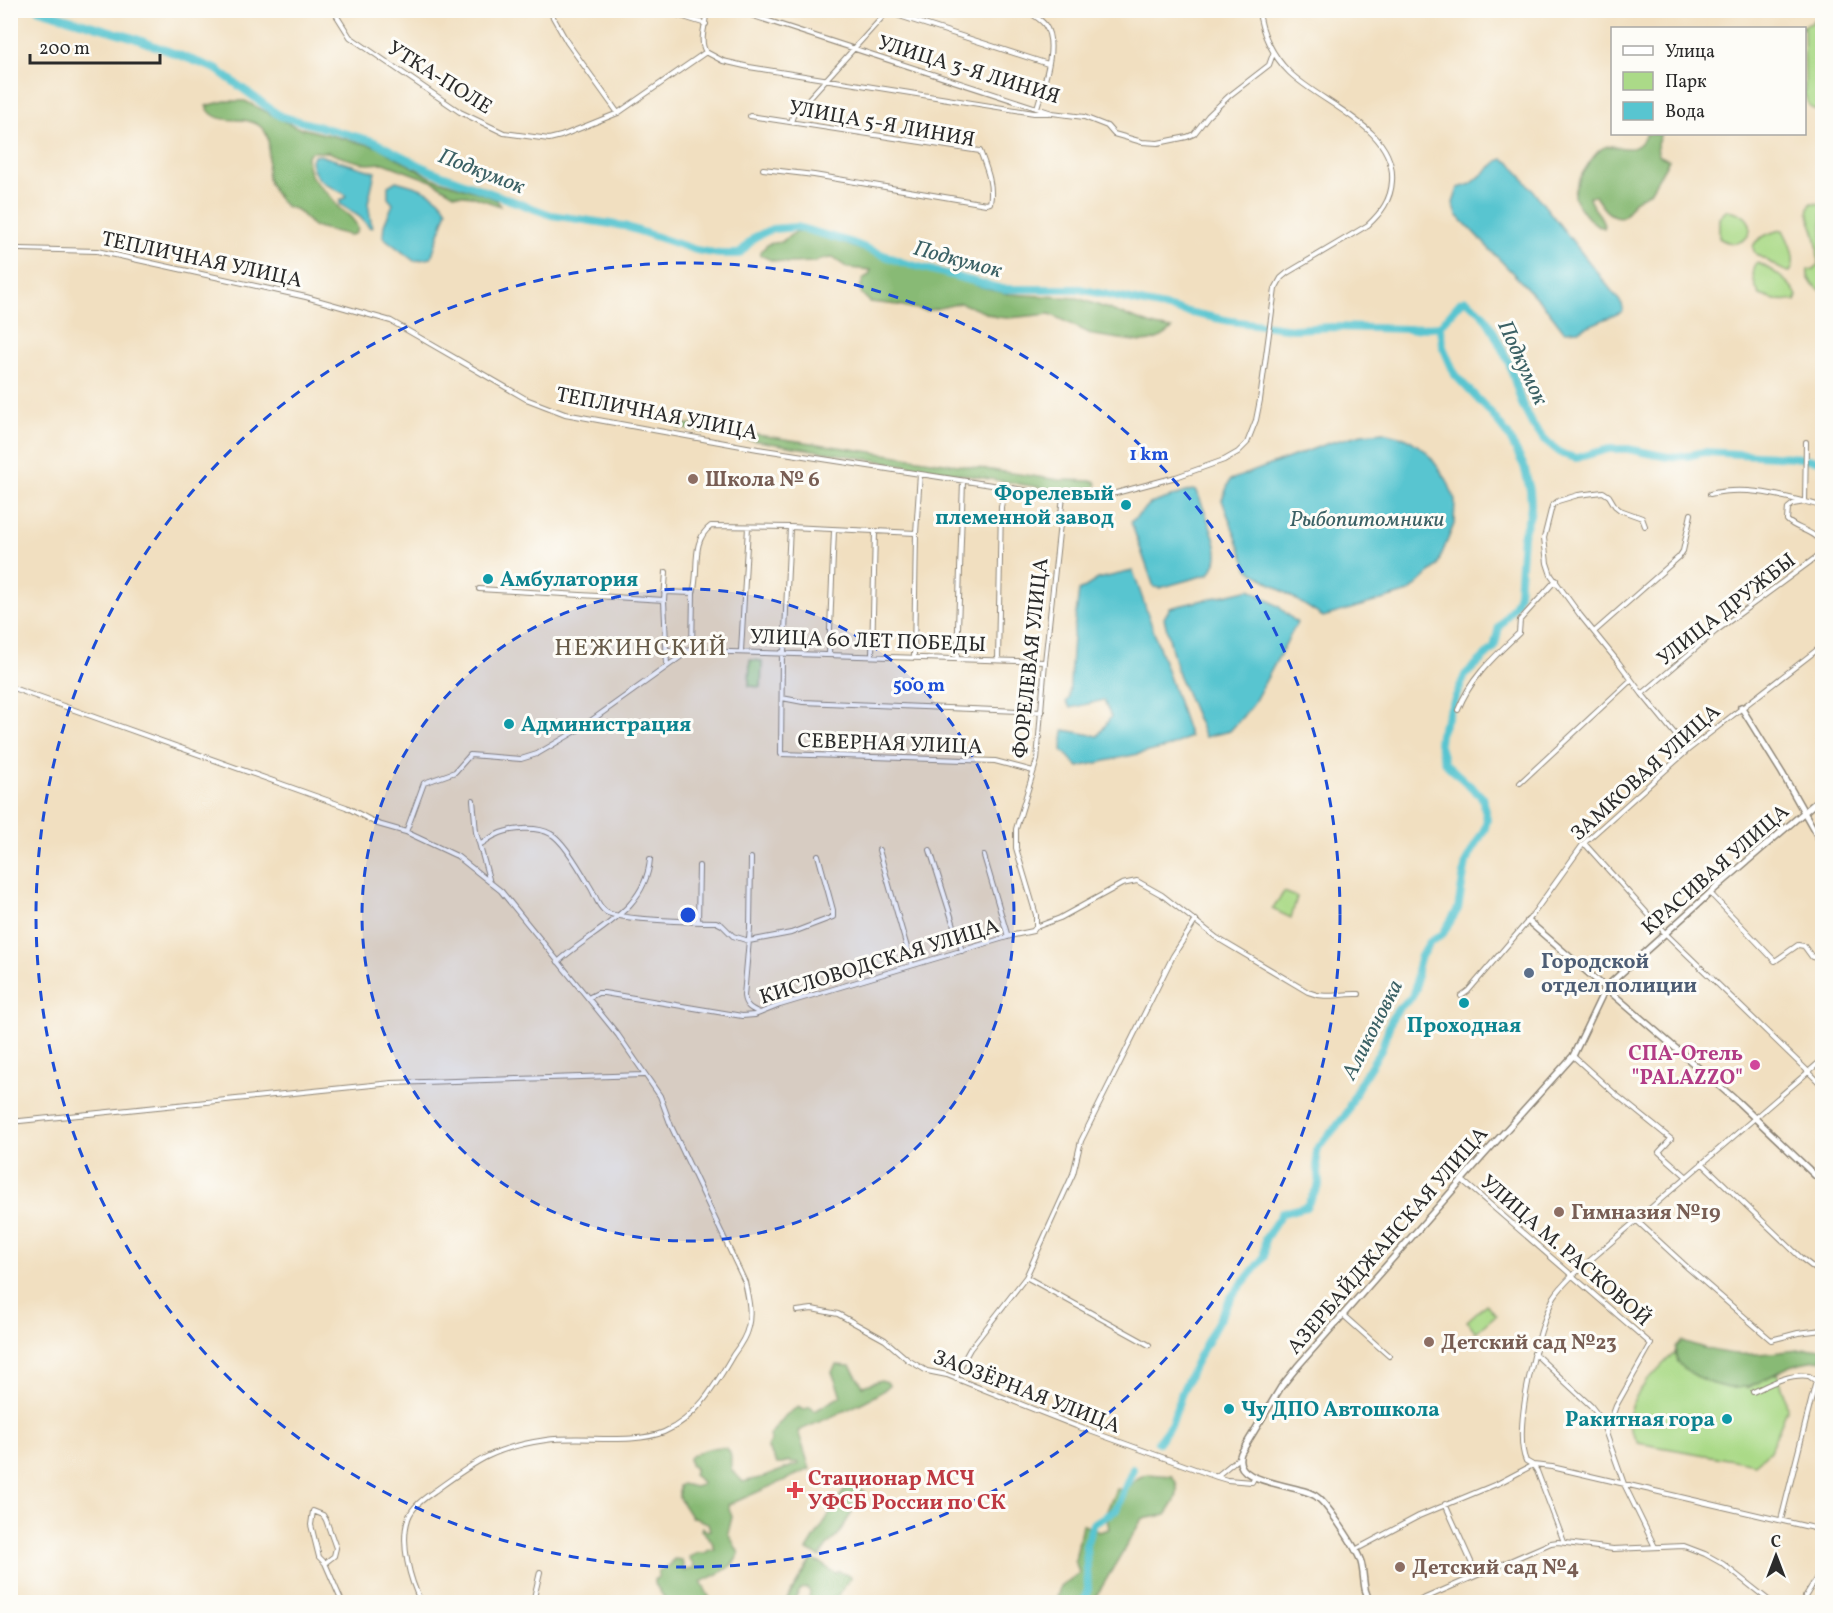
<svg xmlns="http://www.w3.org/2000/svg" width="1833" height="1613" font-family="Vollkorn,serif">
	<style>
		.green { fill: #abda88; stroke: #6b825a; stroke-width: 1.5 }
		.forest { fill: #88ba74; stroke: #5a7250; stroke-width: 1.5 }
		.water { fill: #58c5d0; stroke: #42787e; stroke-width: 1.5 }
		.lines { fill: none; stroke-linecap: round; stroke-linejoin: round }
		.river { stroke: #58c5d0; stroke-width: 8 }
		.street-casing { stroke: #8e8576; stroke-width: 6 }
		.secondary-casing { stroke: #8e8576; stroke-width: 8 }
		.street { stroke: #fff; stroke-width: 4 }
		.secondary { stroke: #fff; stroke-width: 5 }
		.ring { fill: none; stroke: #1d4ed8; stroke-width: 3; stroke-dasharray: 10 8 }
		.education-dot { fill: #8d6e63; stroke: #fdfcf7; stroke-width: 2 }
		.culture-dot { fill: #0f9aa8; stroke: #fdfcf7; stroke-width: 2 }
		.service-dot { fill: #5c6f8a; stroke: #fdfcf7; stroke-width: 2 }
		.hotel-dot { fill: #d1479c; stroke: #fdfcf7; stroke-width: 2 }
		.health-dot { fill: #e0444e; stroke: #fdfcf7; stroke-width: 2 }
		.labels { text-anchor: middle; stroke-width: 6; stroke-linejoin: round; paint-order: stroke }
		.street-label { font-size: 21px; fill: #2b2b2b; stroke: #fdfcf7 }
		.education-label { font-size: 21px; font-weight: bold; fill: #785e54; stroke: #fdfcf7; text-anchor: start }
		.culture-label { font-size: 21px; font-weight: bold; fill: #0d838f; stroke: #fdfcf7; text-anchor: start }
		.service-label { font-size: 21px; font-weight: bold; fill: #4e5e75; stroke: #fdfcf7; text-anchor: start }
		.hotel-label { font-size: 21px; font-weight: bold; fill: #b23c85; stroke: #fdfcf7; text-anchor: end }
		.health-label { font-size: 21px; font-weight: bold; fill: #be3a42; stroke: #fdfcf7; text-anchor: start }
		.water-label { font-size: 22px; font-style: italic; fill: #3b6165; stroke: #fdfcf7 }
		.quarter-label { font-size: 24px; letter-spacing: 1.5px; fill: #675a48; stroke: #fdfcf7 }
		.centre { fill: #1d4ed8; stroke: #fdfcf7; stroke-width: 3 }
		.ring-label { font-size: 18px; text-anchor: middle; font-weight: bold; fill: #1d4ed8; stroke: #fdfcf7; stroke-width: 6; stroke-linejoin: round; paint-order: stroke }
	</style>
	<rect width="100%" height="100%" fill="#fdfcf7"/>
	<filter id="ink" filterUnits="userSpaceOnUse"><feTurbulence type="fractalNoise" baseFrequency=".0167" numOctaves="2"/><feDisplacementMap in="SourceGraphic" scale="12" xChannelSelector="R" yChannelSelector="G"/><feConvolveMatrix kernelMatrix="1 2 1 2 8 2 1 2 1" color-interpolation-filters="sRGB"/></filter>
	<filter id="wash" filterUnits="userSpaceOnUse"><feTurbulence type="fractalNoise" baseFrequency=".008" numOctaves="4" result="noise"/><feDisplacementMap in="SourceGraphic" scale="24" xChannelSelector="R" yChannelSelector="G"/><feGaussianBlur stdDeviation="1.35" result="paint"/><feColorMatrix in="noise" values="0 0 0 0 0 0 0 0 0 0 0 0 0 0 0 0 0 1.4 0 .05"/><feComposite in="paint" operator="in"/></filter>
	<g filter="url(#wash)">
		<rect width="100%" height="100%" fill="#f1dfc0"/>
		<path class="green" d="M1813 20 1822 22V114L1810 107 1805 95 1804 28H1798L1812 23Z
			M1811 203 1821 204 1822 210V291C1814 286 1806 280 1808 270L1814 269 1818 265C1818 257 1817 243 1815 235 1813 224 1804 214 1811 203Z
			M1727 210C1768 215 1748 257 1719 238V218Z
			M1783 230C1789 241 1798 261 1790 272 1781 271 1776 266 1768 261 1765 259 1759 257 1756 254 1744 241 1774 231 1783 230Z
			M1757 263C1769 267 1793 284 1797 296L1795 301 1775 300 1760 295C1754 286 1750 271 1757 263Z
			M750 660 762 661 761 687 749 686Z
			M1284 892 1297 897 1291 918 1272 909Z
			M1486 1304 1496 1315 1476 1332 1467 1321Z
			M1675 1352 1678 1362 1747 1388 1777 1373 1785 1395 1787 1409 1770 1451 1755 1464 1638 1443C1635 1438 1630 1431 1629 1426 1622 1401 1659 1369 1675 1352Z"/>
		<path class="forest" d="M225 101H245L296 127 378 147 432 178 486 195 497 200 500 206 472 196 454 194 434 182 384 163 367 164 344 158 328 152H311L307 156C308 179 316 182 330 196 334 200 335 204 339 208 347 214 355 219 358 229L355 234 349 235 313 226 297 210 285 206C279 200 270 187 268 179 265 164 274 141 263 129 247 111 217 130 206 106Z
			M1646 134H1661L1657 143 1658 155 1669 160 1650 192 1634 201 1625 216C1610 220 1602 207 1595 196H1589C1590 209 1604 214 1604 228 1592 223 1587 218 1580 207 1577 203 1574 200 1574 195 1574 185 1594 152 1603 148 1615 140 1635 161 1646 134Z
			M797 231 811 232 915 269 936 270 978 286 1008 294 1078 298 1155 326 1172 329C1165 337 1152 342 1141 342L1093 335 1050 314 1008 318 996 317 961 303 926 311 898 305 870 302 862 294 860 288 864 278 869 275 871 270 848 268 833 258 821 259 816 262 788 263 771 260 760 255V252L768 244 781 242Z
			M678 423 1059 480 1095 481 1097 484 1094 489 1062 491 678 428 676 425Z
			M1682 1341C1700 1347 1718 1353 1737 1354 1766 1356 1794 1349 1822 1348V1360C1764 1361 1756 1413 1691 1373 1681 1367 1674 1360 1676 1347Z
			M836 1365 850 1366 863 1386 881 1380 887 1382 889 1385C880 1398 816 1423 798 1431L810 1469 728 1505 732 1517 728 1533 739 1553C735 1569 714 1575 701 1582L712 1602H667L655 1584V1579L659 1577 658 1571 669 1566 674 1559 682 1560 684 1571 695 1568 689 1557 698 1553H705L709 1550H715L711 1540 701 1530 702 1527 707 1531 710 1530 708 1523 691 1517 679 1498V1486L682 1484 695 1487 701 1485 702 1482 693 1475 695 1468 690 1465 689 1458C695 1451 727 1441 730 1453 732 1457 730 1464 731 1469L743 1482 764 1477 798 1464 797 1462 791 1463 789 1461 783 1464H777L767 1447 771 1441 769 1436 786 1415 798 1407 803 1410 810 1407 815 1411 841 1396 832 1372Z
			M1147 1474 1172 1476C1183 1490 1175 1503 1166 1515L1142 1519 1093 1602H1061L1057 1598 1060 1587 1079 1573 1075 1561 1082 1524 1099 1532 1109 1529 1106 1513 1116 1489 1125 1490 1138 1478Z
			M856 1486 865 1492 838 1535 826 1547 820 1557 807 1550 845 1489Z
			M811 1560 820 1563 835 1573 839 1571 851 1577 834 1602H808L810 1592 807 1588 801 1589 793 1602H785Z"/>
		<path class="water" d="M319 155 375 172 368 203 372 228 369 227 360 217 340 204V200L345 198 346 195C329 185 313 182 311 160L314 156Z
			M1503 159 1511 163 1622 304 1623 310 1622 312 1579 330 1564 331 1548 310 1457 215 1453 203 1458 188 1471 184 1498 161Z
			M396 181C415 186 437 191 447 210L431 258 414 261 383 237 384 225 393 204 388 198V186Z
			M1383 432 1407 438 1427 452 1447 480 1455 500 1454 524 1437 566 1409 592 1323 617 1248 569 1222 500 1230 480 1329 443 1362 434Z
			M1192 490 1197 491C1202 507 1218 540 1217 556 1217 562 1212 569 1209 574L1160 588 1154 587 1131 522 1150 504Z
			M1133 571 1190 737 1166 748 1078 767 1062 750 1064 730 1098 736 1111 717 1104 700 1071 708 1066 702 1069 699 1073 637 1079 591 1098 579Z
			M1250 589 1278 606 1297 623 1252 706 1230 731 1205 737 1178 674 1164 618 1170 608Z"/>
		<g class="lines">
			<path class="river" d="M39 10 131 37 216 69 280 116 373 141 431 171 551 215 624 226 696 250 719 254H739L755 237 772 229 797 227 850 242 901 262 1003 289H1079L1230 321 1294 329 1332 327 1410 329 1440 326 1461 302 1466 300 1481 312 1490 325 1509 363 1522 404 1533 426 1547 442 1562 454 1576 458 1609 449H1628L1668 457 1687 456 1704 452 1793 457 1822 461
				M1158 1442 1172 1423 1182 1392 1198 1358 1232 1296 1264 1257 1265 1239 1282 1213 1306 1207 1319 1185 1316 1150 1345 1116 1360 1083 1381 1050 1392 1018 1399 1008 1412 997 1416 988 1417 970 1421 956 1430 942 1442 935 1458 909 1466 862 1485 828 1487 819 1482 797 1445 763 1439 743 1440 734 1465 675 1494 648 1499 627 1516 603 1519 594 1523 535 1530 515 1531 504 1530 490 1524 466 1508 435 1490 412 1455 375 1443 347 1440 326
				M1084 1602 1088 1589 1086 1545 1093 1524 1116 1510 1133 1469"/>
		</g>
	</g>
	<g filter="url(#ink)">
		<g class="lines">
			<defs>
				<path id="street" d="M333 10 350 37 460 112 504 133 549 139 561 136 618 113 706 52
					M549 10 567 42 618 113
					M661 10 706 24
					M735 10 1052 113 1084 117 1107 126 1114 134 1142 142 1158 143 1187 137 1194 134 1208 116 1229 96 1269 65 1273 54
					M881 10 1048 64
					M1027 10C1032 15 1041 19 1045 25 1059 45 1043 86 1037 108
					M706 52 723 61 749 67 1034 113H1049
					M706 52C698 40 707 24 706 10
					M750 116 980 151C986 167 994 185 990 203L986 204 814 175 763 169
					M791 122 793 116 888 11
					M20 249 97 251 306 297 391 321 526 399 565 414 758 449 1063 496H1075L1116 493 1176 477 1224 460 1238 452 1247 443 1256 420 1260 400 1275 289 1281 278 1287 273 1368 225C1381 213 1391 200 1392 181 1396 127 1321 104 1289 72 1273 56 1261 33 1259 10
					M1710 494C1749 485 1784 497 1822 506
					M1805 502 1806 442
					M1645 526 1642 518 1620 510 1615 506 1609 496 1603 492 1578 495 1558 501 1552 506 1544 538 1547 563 1551 575 1580 615 1619 663 1642 694 1688 750
					M666 572 664 600 667 666
					M479 589 664 600
					M664 592 693 593
					M1594 632 1679 557 1683 551 1691 514
					M667 650 1045 662
					M692 650 693 593C700 570 690 541 711 526L790 527 916 533
					M741 651 748 527
					M782 652 781 754 995 761 1033 771
					M784 652 790 527
					M829 654 834 530
					M872 655 875 532
					M914 657 916 533 920 474
					M957 658 963 481
					M998 660 1001 507 1005 487
					M10 687 346 807 378 824 406 832
					M1642 694 1716 631 1818 556C1829 531 1797 532 1787 520L1788 508 1793 504 1805 502
					M782 698 803 702 1042 712
					M1458 710C1471 677 1494 657 1519 633L1520 620 1556 580
					M1520 783 1631 680
					M473 800 476 832 489 879
					M1584 843 1665 933 1822 1085
					M481 844C486 841 491 837 496 835 510 828 537 826 551 834 564 841 581 871 589 885 595 893 597 906 606 912 618 920 697 922 716 922L722 925 733 936 749 941 791 933 833 917V910L818 855
					M879 850 912 965
					M930 850 962 951
					M984 856 1008 937
					M751 858 750 928 744 996C745 1006 751 1009 760 1013
					M1710 893 1775 961 1798 945 1804 946 1812 957 1822 959
					M698 922 699 866
					M1036 927V915L1016 848V829L1037 760 1045 662 1063 496
					M558 962C592 930 646 912 650 859
					M1461 996 1468 991 1528 921 1584 843 1688 750 1822 646
					M588 998 598 993H604L742 1016 755 1015 780 1005 1014 935 1033 931 1036 927 1060 918 1122 884 1137 881 1162 895 1217 938 1308 992C1327 1000 1339 993 1359 994
					M1573 1056 1614 1093 1671 1139 1659 1152 1687 1177
					M10 1122 392 1083 644 1075
					M1702 1163 1801 1258 1822 1274
					M1462 1180 1651 1344 1616 1406 1606 1433
					M1636 1220 1688 1268 1771 1340 1798 1333 1822 1330
					M1026 1277 1149 1345
					M797 1311 812 1309 838 1314 885 1340 908 1360 927 1371 947 1375 1076 1426 1217 1477 1227 1480 1252 1482 1254 1478
					M1343 1315 1389 1356
					M1534 1353 1591 1406 1601 1419 1624 1484 1655 1547
					M956 1379 960 1367 970 1349 1026 1277 1073 1174 1081 1141 1173 956 1196 920
					M1753 1392C1770 1384 1790 1373 1809 1376L1816 1381 1781 1520
					M1217 1476 1240 1457
					M1445 1504 1477 1575
					M1564 1542 1537 1471 1533 1465 1526 1461C1512 1430 1538 1328 1554 1297 1559 1289 1566 1282 1572 1276L1822 1060
					M1355 1550 1419 1516 1499 1483 1533 1465 1552 1467 1822 1530
					M325 1563 334 1556 336 1548 326 1520 323 1515 313 1511 311 1525 319 1557 325 1563 342 1602
					M421 1602C410 1580 400 1544 408 1519 412 1506 426 1497 436 1490 476 1461 495 1447 546 1440 581 1435 633 1445 664 1432 697 1418 716 1384 733 1355 739 1347 746 1337 748 1327 752 1312 748 1297 745 1282L671 1126 660 1096 618 1035 501 891 457 856 406 832 424 783 455 772 470 755 521 759 537 754 578 730 690 650
					M533 1602 540 1572
					M1416 1602 1551 1543 1558 1542 1613 1549 1684 1546 1705 1554 1723 1564 1771 1602
					M1802 1602 1822 1569"/>
				<path id="secondary" d="M1741 707 1782 773 1822 844
					M1528 921 1738 1102 1822 1182
					M1371 1602C1362 1591 1365 1576 1361 1562 1357 1549 1328 1505 1317 1497 1300 1483 1229 1485 1241 1453L1281 1387 1297 1367 1482 1157 1573 1056 1606 987 1710 893 1822 797"/>
			</defs>
			<use href="#street" class="street-casing"/>
			<use href="#secondary" class="secondary-casing"/>
			<use href="#street" class="street"/>
			<use href="#secondary" class="secondary"/>
		</g>
	</g>
	<circle cx="688" cy="915" r="326" fill="#1d4ed8" fill-opacity=".12"/>
	<g class="ring">
		<circle cx="688" cy="915" r="326"/>
		<circle cx="688" cy="915" r="652"/>
	</g>
	<g class="education-dot">
		<circle cx="693" cy="479" r="6"/>
		<circle cx="1559" cy="1212" r="6"/>
		<circle cx="1429" cy="1342" r="6"/>
		<circle cx="1400" cy="1567" r="6"/>
	</g>
	<g class="culture-dot">
		<circle cx="1126" cy="505" r="6"/>
		<circle cx="488" cy="579" r="6"/>
		<circle cx="509" cy="724" r="6"/>
		<circle cx="1464" cy="1003" r="6"/>
		<circle cx="1229" cy="1409" r="6"/>
		<circle cx="1727" cy="1419" r="6"/>
	</g>
	<circle class="service-dot" cx="1529" cy="973" r="6"/>
	<circle class="hotel-dot" cx="1755" cy="1065" r="6"/>
	<path class="health-dot" d="M792 1481h6v6h6v6h-6v6h-6v-6h-6v-6h6z"/>
	<g class="labels">
		<g class="street-label">
			<text transform="translate(969 69) rotate(17)" y="7">УЛИЦА 3-Я ЛИНИЯ</text>
			<text transform="translate(440 77) rotate(32)" y="7">УТКА-ПОЛЕ</text>
			<text transform="translate(882 123) rotate(10)" y="7">УЛИЦА 5-Я ЛИНИЯ</text>
			<text transform="translate(202 259) rotate(12)" y="7">ТЕПЛИЧНАЯ УЛИЦА</text>
			<text transform="translate(657 413) rotate(11)" y="7">ТЕПЛИЧНАЯ УЛИЦА</text>
			<text transform="translate(1726 609) rotate(-38)" y="7">УЛИЦА ДРУЖБЫ</text>
			<text transform="translate(868 640) rotate(2)" y="7">УЛИЦА 60 ЛЕТ ПОБЕДЫ</text>
			<text transform="translate(1030 658) rotate(-84)" y="7">ФОРЕЛЕВАЯ УЛИЦА</text>
			<text transform="translate(890 743) rotate(2)" y="7">СЕВЕРНАЯ УЛИЦА</text>
			<text transform="translate(1645 772) rotate(-42)" y="7">ЗАМКОВАЯ УЛИЦА</text>
			<text transform="translate(1715 869) rotate(-41)" y="7">КРАСИВАЯ УЛИЦА</text>
			<text transform="translate(879 961) rotate(-17)" y="7">КИСЛОВОДСКАЯ УЛИЦА</text>
			<text transform="translate(1387 1240) rotate(-49)" y="7">АЗЕРБАЙДЖАНСКАЯ УЛИЦА</text>
			<text transform="translate(1566 1250) rotate(41)" y="7">УЛИЦА М. РАСКОВОЙ</text>
			<text transform="translate(1027 1391) rotate(21)" y="7">ЗАОЗЁРНАЯ УЛИЦА</text>
		</g>
		<g class="education-label">
			<text x="705" y="486">Школа № 6</text>
			<text x="1571" y="1219">Гимназия №19</text>
			<text x="1441" y="1349">Детский сад №23</text>
			<text x="1412" y="1574">Детский сад №4</text>
		</g>
		<g class="culture-label">
			<text x="1114" y="500" text-anchor="end">Форелевый<tspan x="1114" dy="24">племенной завод</tspan></text>
			<text x="500" y="586">Амбулатория</text>
			<text x="521" y="731">Администрация</text>
			<text x="1464" y="1032" text-anchor="middle">Проходная</text>
			<text x="1241" y="1416">Чу ДПО Автошкола</text>
			<text x="1715" y="1426" text-anchor="end">Ракитная гора</text>
		</g>
		<g class="service-label">
			<text x="1541" y="968">Городской<tspan x="1541" dy="24">отдел полиции</tspan></text>
		</g>
		<g class="hotel-label">
			<text x="1743" y="1060">СПА-Отель<tspan x="1743" dy="24">"PALAZZO"</tspan></text>
		</g>
		<g class="health-label">
			<text x="808" y="1485">Стационар МСЧ<tspan x="808" dy="24">УФСБ России по СК</tspan></text>
		</g>
		<g class="water-label">
			<text transform="translate(482 170) rotate(21)" y="8">Подкумок</text>
			<text transform="translate(958 258) rotate(15)" y="8">Подкумок</text>
			<text transform="translate(1524 362) rotate(65)" y="8">Подкумок</text>
			<text x="1367" y="526">Рыбопитомники</text>
			<text transform="translate(1371 1029) rotate(-63)" y="8">Аликоновка</text>
		</g>
		<g class="quarter-label">
			<text x="641" y="655">НЕЖИНСКИЙ</text>
		</g>
	</g>
	<circle cx="688" cy="915" r="9" class="centre"/>
	<g class="ring-label">
		<text x="1149" y="460">1 km</text>
		<text x="919" y="691">500 m</text>
	</g>
	<rect width="1833" height="1613" fill="none" stroke="#fdfcf7" stroke-width="36"/>
	<rect x="1611" y="27" width="195" height="108" fill="#fdfcf7" stroke="#a9a8a5" stroke-width="1.5"/>
	<rect x="1623" y="46" width="30" height="9" fill="#ffffff" stroke="#a9a8a5" stroke-width="1.5"/>
	<text x="1665" y="57" font-size="18" fill="#2b2b2b">Улица</text>
	<rect x="1623" y="72" width="30" height="18" fill="#abda88" stroke="#a9a8a5" stroke-width="1.5"/>
	<text x="1665" y="87" font-size="18" fill="#2b2b2b">Парк</text>
	<rect x="1623" y="102" width="30" height="18" fill="#58c5d0" stroke="#a9a8a5" stroke-width="1.5"/>
	<text x="1665" y="117" font-size="18" fill="#2b2b2b">Вода</text>
	<g transform="translate(1776 1556)" stroke="#fdfcf7" stroke-width="4.5" paint-order="stroke">
	<path d="M0-4.5L10 22L0 15L-10 22Z" fill="#2b2b2b"/>
	<text y="-9" font-size="16" font-weight="bold" text-anchor="middle" fill="#2b2b2b">С</text>
	</g>
	<path d="M30 54v9h130v-9" fill="none" stroke="#2b2b2b" stroke-width="3"/>
	<text x="39" y="54" font-size="18" fill="#2b2b2b" stroke="#fdfcf7" stroke-width="4.5" paint-order="stroke">200 m</text>
</svg>
